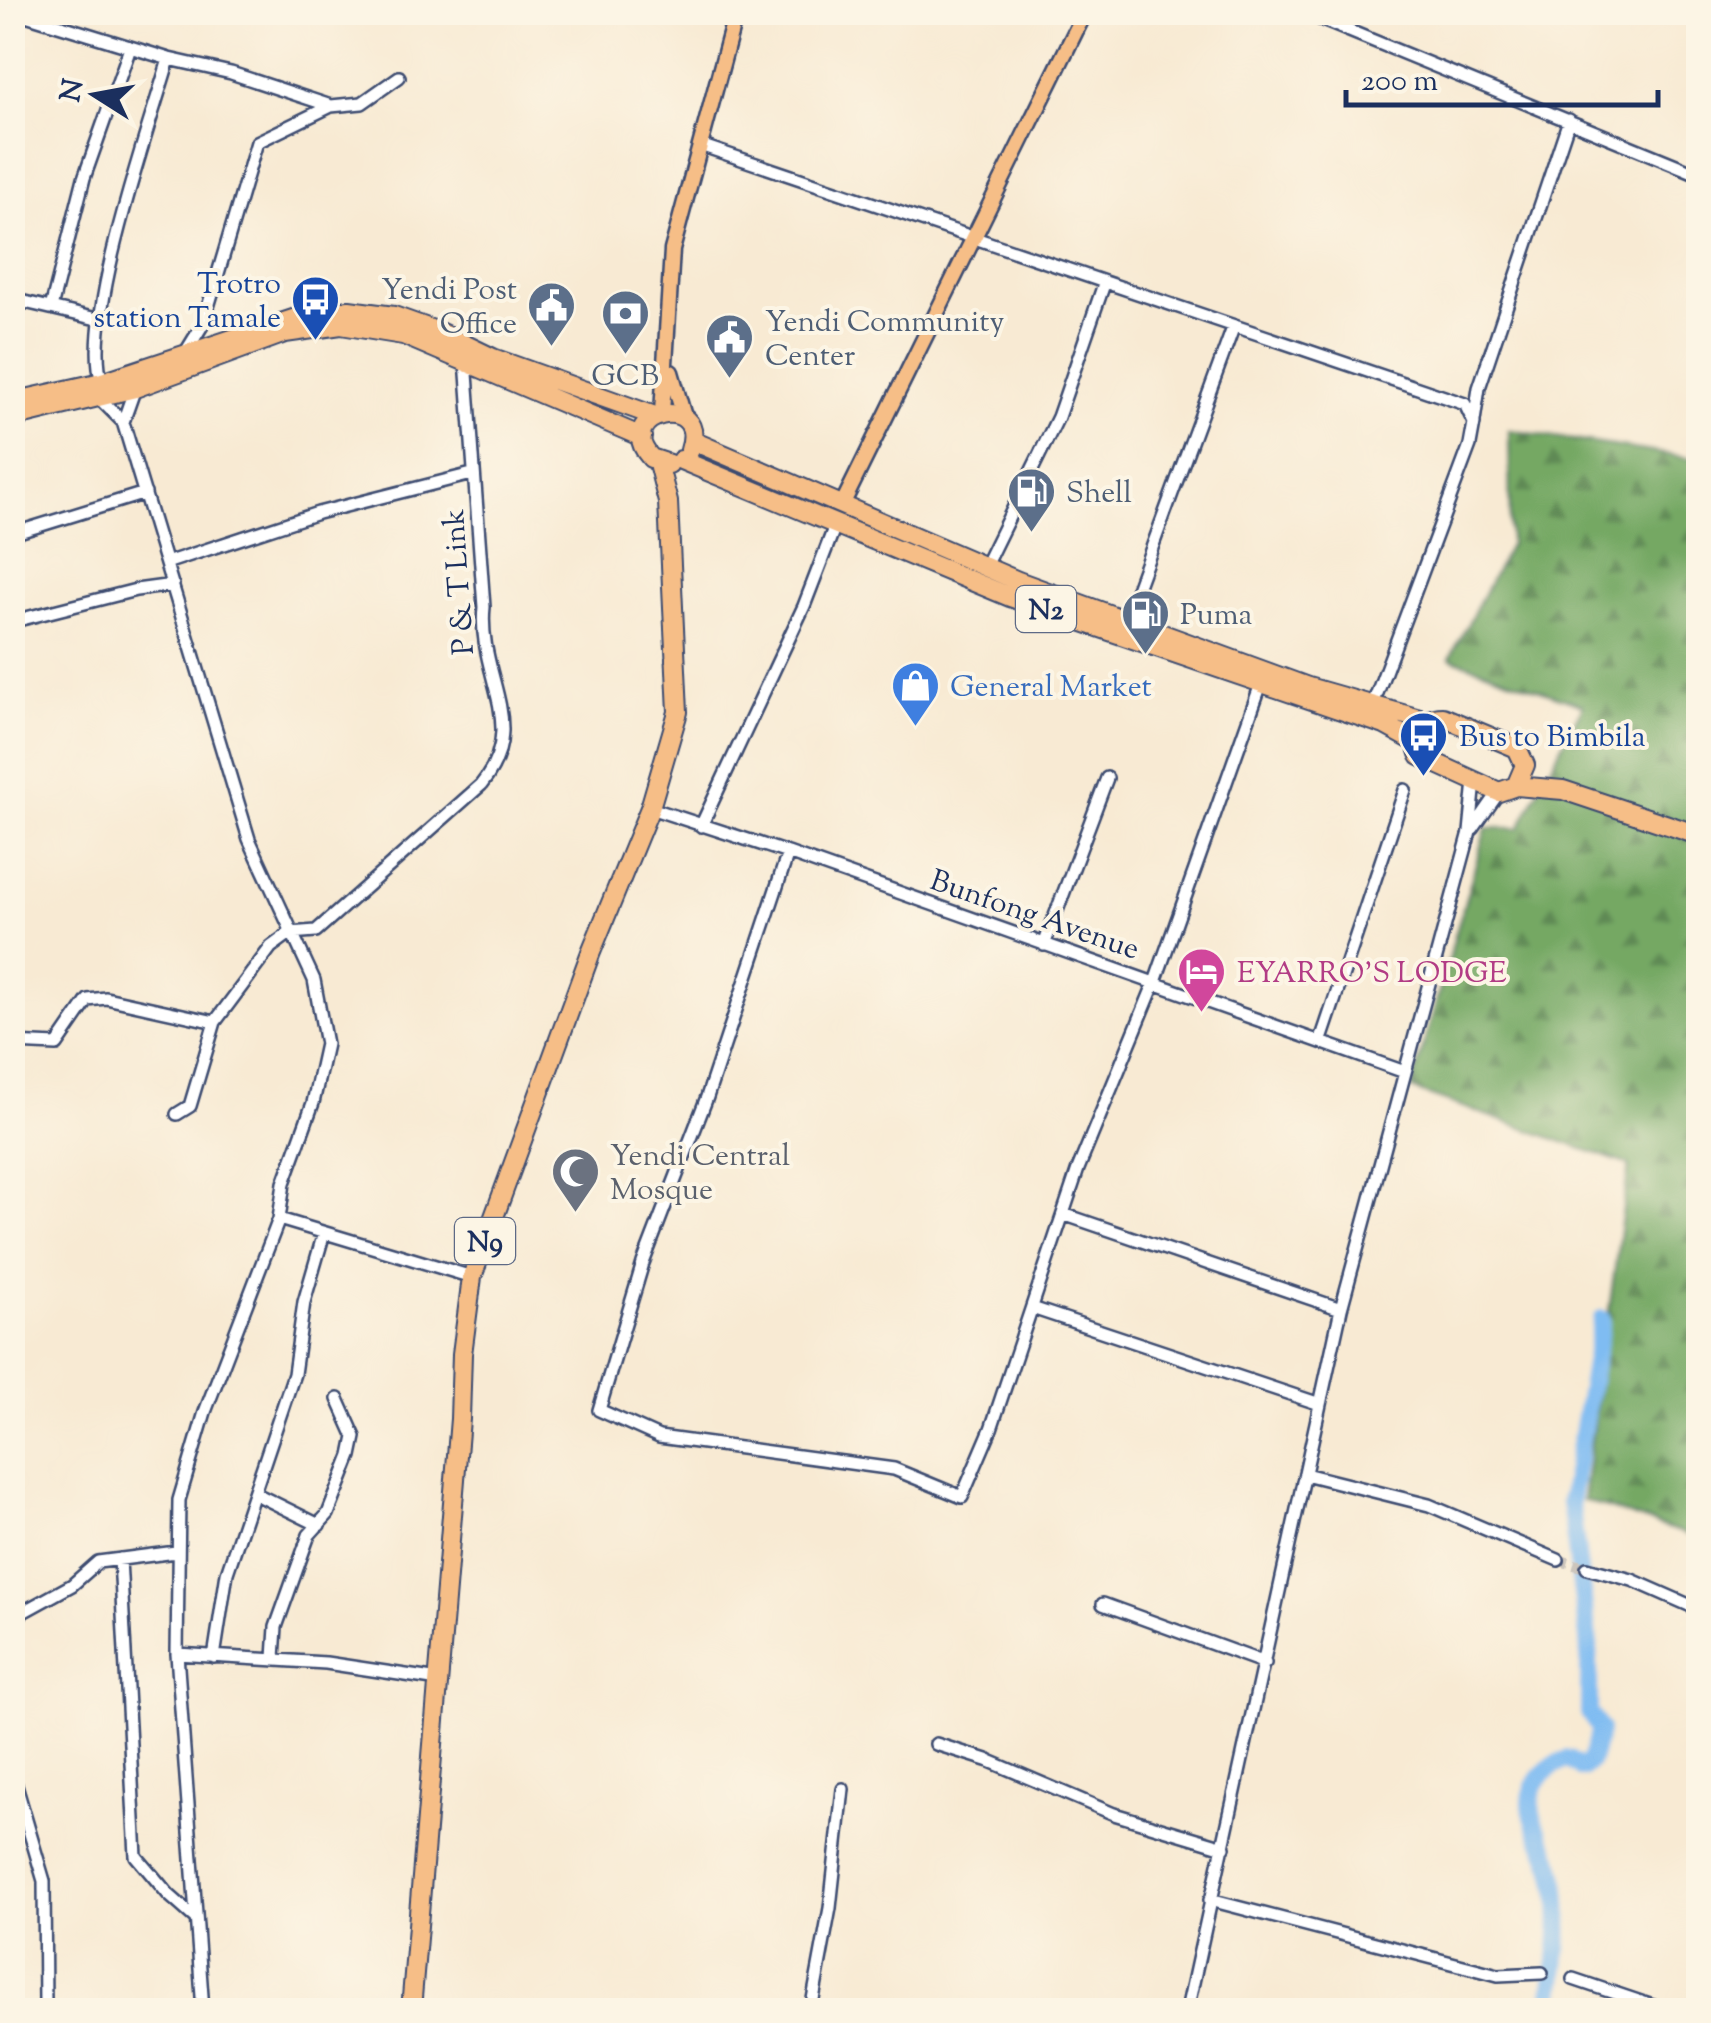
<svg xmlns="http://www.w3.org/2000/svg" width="1711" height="2023" font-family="'Sorts Mill Goudy',serif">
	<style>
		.forest { fill: url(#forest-firs); stroke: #486c60; stroke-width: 2.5 }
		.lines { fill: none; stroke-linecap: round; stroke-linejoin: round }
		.river { stroke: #7fbcf2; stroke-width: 18 }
		.minor-tunnel { stroke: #ccc5bc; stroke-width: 11; stroke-dasharray: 11 5.5; stroke-linecap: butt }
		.minor-casing { stroke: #3c4b70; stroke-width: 16 }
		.major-casing { stroke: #3c4b70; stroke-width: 19 }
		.highway-casing { stroke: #3c4b70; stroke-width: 22 }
		.minor { stroke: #fff; stroke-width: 11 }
		.major { stroke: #f6be87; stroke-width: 14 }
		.highway { stroke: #f6be87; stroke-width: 18 }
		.labels { text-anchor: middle; stroke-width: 8; stroke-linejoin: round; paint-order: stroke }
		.shield { fill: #fcf5e5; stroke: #5e6a86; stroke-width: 2.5 }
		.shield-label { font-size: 28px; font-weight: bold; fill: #1b2f5e }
		.transit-label { font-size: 30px; fill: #164399; stroke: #fcf5e5; text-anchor: end }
		.service-label { font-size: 30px; fill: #4e5e75; stroke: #fcf5e5; text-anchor: start }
		.street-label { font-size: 30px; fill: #1b2f5e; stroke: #fcf5e5 }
		.shop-label { font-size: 30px; fill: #366cbe; stroke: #fcf5e5; text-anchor: start }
		.hotel-label { font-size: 30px; fill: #b23c85; stroke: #fcf5e5; text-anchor: start }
		.worship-label { font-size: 30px; fill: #5b616d; stroke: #fcf5e5; text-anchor: start }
	</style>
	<defs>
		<pattern id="forest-firs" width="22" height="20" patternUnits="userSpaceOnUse" patternTransform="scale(2.5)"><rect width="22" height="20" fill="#75a863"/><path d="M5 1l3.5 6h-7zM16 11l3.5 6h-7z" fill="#5f8955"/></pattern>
	</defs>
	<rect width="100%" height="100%" fill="#fcf5e5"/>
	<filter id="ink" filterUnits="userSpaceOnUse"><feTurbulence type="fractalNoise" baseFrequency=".01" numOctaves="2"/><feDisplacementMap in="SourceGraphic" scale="20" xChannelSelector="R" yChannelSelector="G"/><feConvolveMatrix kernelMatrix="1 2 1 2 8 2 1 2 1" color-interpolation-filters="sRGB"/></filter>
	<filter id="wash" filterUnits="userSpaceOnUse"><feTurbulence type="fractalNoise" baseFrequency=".0048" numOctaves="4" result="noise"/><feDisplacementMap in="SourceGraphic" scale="40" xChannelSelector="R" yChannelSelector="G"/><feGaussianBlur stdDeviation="2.25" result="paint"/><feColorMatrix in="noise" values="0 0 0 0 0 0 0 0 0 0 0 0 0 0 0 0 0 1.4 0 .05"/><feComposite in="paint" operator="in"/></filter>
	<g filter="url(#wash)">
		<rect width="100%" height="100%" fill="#f8ead3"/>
		<path class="forest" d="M1509 430 1698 459V1538L1583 1500 1629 1165 1411 1089 1486 828H1519L1583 705 1450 658 1510 544Z"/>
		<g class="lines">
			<path class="river" d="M1550 2010C1556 1963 1566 1917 1554 1870 1549 1849 1531 1825 1531 1803 1531 1781 1550 1764 1569 1759L1582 1769 1591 1760 1600 1729 1589 1713V1645L1570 1502 1602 1319"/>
		</g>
	</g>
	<g filter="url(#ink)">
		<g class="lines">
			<path class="minor-tunnel" d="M1558 1560 1587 1568"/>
			<defs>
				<path id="minor" d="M16 12 169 59 231 73 331 106 362 103 399 77
					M1303 12 1698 174
					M12 40 21 14
					M700 145 1465 404 1474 423 1470 445 1373 704
					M12 299 101 320
					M51 308 84 178 130 48
					M184 355 203 324 257 142 331 106
					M102 382C81 320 149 128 169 59
					M100 399 123 422 249 839 314 980 326 1044 313 1103 284 1183 279 1219 205 1412 179 1500 177 1654 203 2010
					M1474 421 1479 388 1569 120
					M123 422 135 388
					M12 534 145 493
					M166 563 318 513 472 474
					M984 568 1058 417 1104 284
					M22 619 136 590 173 585
					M1125 621 1233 328
					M650 808 788 853 1402 1071
					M701 826 804 606 836 523
					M1473 829 1499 792
					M788 853 707 1097 643 1263 599 1410 659 1437 894 1469 962 1497 991 1429 1078 1169 1155 982 1261 684
					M1044 945 1107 778
					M1321 1040 1405 790
					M12 1043 57 1045 88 1000 106 998 215 1022
					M177 1114 190 1106 215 1022 271 947 290 933 316 931 481 785C530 724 477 676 484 607L466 360
					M1063 1214 1341 1309
					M279 1219 472 1277
					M1032 1308 1320 1404
					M1305 1474 1429 1505 1558 1560
					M256 1494 319 1525
					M120 1559 136 1856 169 1895 195 1918
					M1587 1568 1632 1580 1698 1609
					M1103 1604 1265 1663
					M12 1618 72 1585 98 1562 176 1552
					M177 1654 326 1663 439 1680
					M214 1657 227 1573 294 1374 304 1302 324 1233
					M274 1658 276 1627 309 1535 328 1514 351 1456 355 1437 338 1399
					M936 1744 987 1760 1114 1814 1224 1847
					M12 1772 44 1881 45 2010
					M1210 1900 1498 1975 1542 1973
					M1573 1979 1665 2010
					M811 2010 830 1908 843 1789
					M1187 2010 1341 1309 1470 832 1475 781"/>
				<path id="major" d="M671 372 685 420
					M662 413 672 250 736 12
					M842 505 1085 12"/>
				<path id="highway" d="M12 402 102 382 296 318 349 310 394 316 439 332 493 358 655 416
					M12 418 135 388 285 333 341 325 403 335 642 437
					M693 441 1018 581 1308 687 1427 721
					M681 460 1010 597 1385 725 1416 742
					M669 464 651 458C610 412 709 391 690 450
					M1443 717 1517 748 1525 765 1516 786 1499 792 1420 756C1412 737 1420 717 1443 717Z
					M1516 786 1563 790 1698 835
					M411 2010 460 1419 462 1354 472 1277 591 952 650 808 678 712 668 502 658 463"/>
			</defs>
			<use href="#minor" class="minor-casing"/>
			<use href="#major" class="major-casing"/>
			<use href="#highway" class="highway-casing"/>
			<use href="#minor" class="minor"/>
			<use href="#major" class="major"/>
			<use href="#highway" class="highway"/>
		</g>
	</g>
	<defs>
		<symbol id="bus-pin" viewBox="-11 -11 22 30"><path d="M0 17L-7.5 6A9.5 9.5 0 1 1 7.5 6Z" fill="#1a4fb4" stroke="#fcf5e5"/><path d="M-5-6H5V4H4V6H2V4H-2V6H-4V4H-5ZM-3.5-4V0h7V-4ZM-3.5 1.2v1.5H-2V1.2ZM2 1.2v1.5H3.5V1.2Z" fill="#fff"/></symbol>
		<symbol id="civic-pin" viewBox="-11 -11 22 30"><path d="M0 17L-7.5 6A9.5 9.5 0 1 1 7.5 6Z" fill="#5c6f8a" stroke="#fcf5e5"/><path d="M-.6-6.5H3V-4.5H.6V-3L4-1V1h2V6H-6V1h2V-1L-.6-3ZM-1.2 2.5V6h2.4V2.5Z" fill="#fff"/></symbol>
		<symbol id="bank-pin" viewBox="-11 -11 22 30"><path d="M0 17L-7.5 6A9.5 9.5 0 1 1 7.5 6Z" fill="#5c6f8a" stroke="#fcf5e5"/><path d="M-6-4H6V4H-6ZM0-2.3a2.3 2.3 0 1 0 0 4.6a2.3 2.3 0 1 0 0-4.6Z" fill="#fff"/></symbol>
		<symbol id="fuel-pin" viewBox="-11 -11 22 30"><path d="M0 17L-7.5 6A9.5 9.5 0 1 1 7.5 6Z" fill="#5c6f8a" stroke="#fcf5e5"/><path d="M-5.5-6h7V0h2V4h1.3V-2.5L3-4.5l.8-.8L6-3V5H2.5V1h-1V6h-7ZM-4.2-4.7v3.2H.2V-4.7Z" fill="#fff"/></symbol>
		<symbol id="shop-pin" viewBox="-11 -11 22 30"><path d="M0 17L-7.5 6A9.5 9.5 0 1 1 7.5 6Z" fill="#3f7fe0" stroke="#fcf5e5"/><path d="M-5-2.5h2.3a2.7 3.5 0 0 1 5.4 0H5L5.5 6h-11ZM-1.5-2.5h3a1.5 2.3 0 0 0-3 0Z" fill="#fff"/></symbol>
		<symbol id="hotel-pin" viewBox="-11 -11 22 30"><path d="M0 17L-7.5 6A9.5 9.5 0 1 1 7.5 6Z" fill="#d1479c" stroke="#fcf5e5"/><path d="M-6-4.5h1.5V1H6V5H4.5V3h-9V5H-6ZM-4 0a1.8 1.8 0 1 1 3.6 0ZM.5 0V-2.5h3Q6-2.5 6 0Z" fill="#fff"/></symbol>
		<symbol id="mosque-pin" viewBox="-11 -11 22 30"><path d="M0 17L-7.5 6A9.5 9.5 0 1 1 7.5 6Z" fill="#6b7280" stroke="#fcf5e5"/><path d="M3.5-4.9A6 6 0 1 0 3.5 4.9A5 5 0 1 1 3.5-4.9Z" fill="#fff"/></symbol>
	</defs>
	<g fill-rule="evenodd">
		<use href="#bus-pin" x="288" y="272" width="55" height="75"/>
		<use href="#civic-pin" x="524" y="278" width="55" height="75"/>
		<use href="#bank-pin" x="598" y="286" width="55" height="75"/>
		<use href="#civic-pin" x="702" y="310" width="55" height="75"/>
		<use href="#fuel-pin" x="1004" y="464" width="55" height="75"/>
		<use href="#fuel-pin" x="1118" y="586" width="55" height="75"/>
		<use href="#shop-pin" x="888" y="658" width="55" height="75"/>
		<use href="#bus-pin" x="1396" y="708" width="55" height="75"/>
		<use href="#hotel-pin" x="1174" y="944" width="55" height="75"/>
		<use href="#mosque-pin" x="548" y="1144" width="55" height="75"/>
	</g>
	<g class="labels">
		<g class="shield">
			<rect x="1016" y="586" width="60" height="46" rx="8"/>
			<rect x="455" y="1218" width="60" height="46" rx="8"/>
		</g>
		<g class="shield-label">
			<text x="1046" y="619">N2</text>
			<text x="485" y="1251">N9</text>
		</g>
		<g class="transit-label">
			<text x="281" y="293">Trotro<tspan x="281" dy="34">station Tamale</tspan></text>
			<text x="1459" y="746" text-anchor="start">Bus to Bimbila</text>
		</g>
		<g class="service-label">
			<text x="517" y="299" text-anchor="end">Yendi Post<tspan x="517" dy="34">Office</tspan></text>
			<text x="765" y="331">Yendi Community<tspan x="765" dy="34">Center</tspan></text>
			<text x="625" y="385" text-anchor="middle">GCB</text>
			<text x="1066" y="502">Shell</text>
			<text x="1180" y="624">Puma</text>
		</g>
		<g class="street-label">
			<text transform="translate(458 582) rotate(-94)" y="10">P &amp; T Link</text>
			<text transform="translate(1035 914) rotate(19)" y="10">Bunfong Avenue</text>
		</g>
		<g class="shop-label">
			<text x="950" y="696">General Market</text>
		</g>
		<g class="hotel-label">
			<text x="1237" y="982">EYARRO'S LODGE</text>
		</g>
		<g class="worship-label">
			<text x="610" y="1165">Yendi Central<tspan x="610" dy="34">Mosque</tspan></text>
		</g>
	</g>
	<rect width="1711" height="2023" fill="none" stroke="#fcf5e5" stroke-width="50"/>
	<g transform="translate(95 95) rotate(281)" stroke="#fcf5e5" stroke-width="8" paint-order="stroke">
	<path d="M0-8L18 38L0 25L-18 38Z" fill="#1b2f5e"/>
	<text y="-15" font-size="28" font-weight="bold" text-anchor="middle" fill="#1b2f5e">N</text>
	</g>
	<path d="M1346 90v15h312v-15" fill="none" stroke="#1b2f5e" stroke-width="5"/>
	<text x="1361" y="90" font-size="30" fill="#1b2f5e" stroke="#fcf5e5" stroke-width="8" paint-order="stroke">200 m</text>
</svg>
